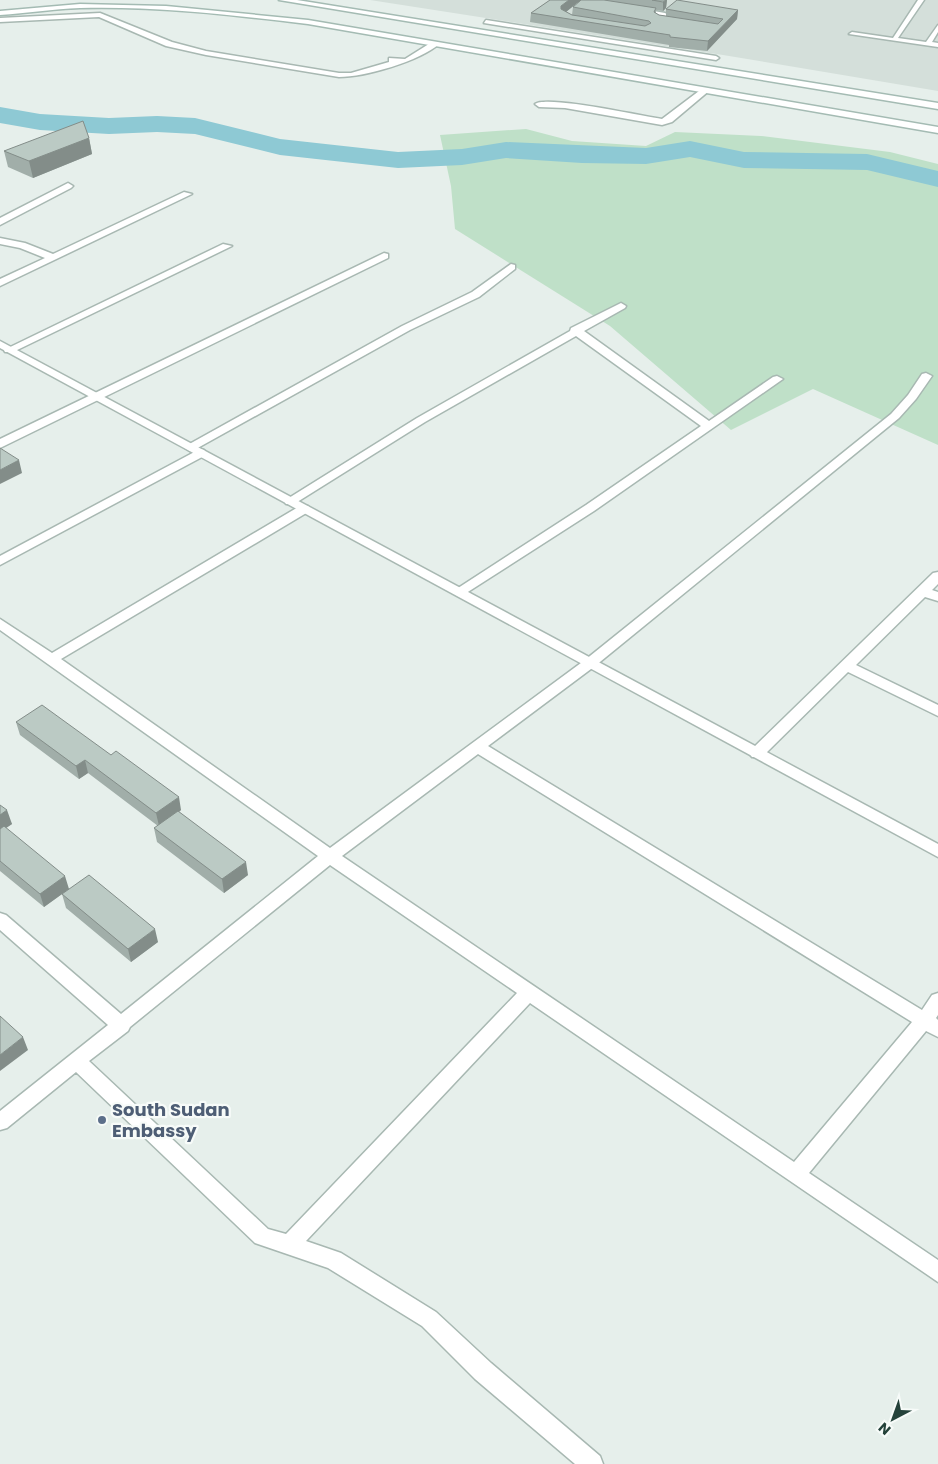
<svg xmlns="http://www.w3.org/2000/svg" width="938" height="1464" font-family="Poppins,sans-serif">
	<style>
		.built { fill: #d4dfda }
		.green { fill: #bfe0c8 }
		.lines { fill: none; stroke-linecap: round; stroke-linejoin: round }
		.river { fill: #8ec9d4; fill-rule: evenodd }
		.service-casing { stroke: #a8b8b2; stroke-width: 3 }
		.minor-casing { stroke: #a8b8b2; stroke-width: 3 }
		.tertiary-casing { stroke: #a8b8b2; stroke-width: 3 }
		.secondary-casing { stroke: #a4bbb3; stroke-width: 3 }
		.service { fill: #fff; fill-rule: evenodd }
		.minor { fill: #fff; fill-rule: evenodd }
		.tertiary { fill: #fff; fill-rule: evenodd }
		.secondary { fill: #fff; fill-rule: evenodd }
		.wall { fill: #a1aea9; fill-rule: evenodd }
		.shaded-wall { fill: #838d89 }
		.building { fill: #bbcac4; stroke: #838d89 }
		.service-dot { fill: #5c6f8a; stroke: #f7fbf9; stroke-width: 2 }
		.labels { text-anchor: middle; stroke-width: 4.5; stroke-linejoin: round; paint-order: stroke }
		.near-service-label { font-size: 18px; font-weight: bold; fill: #4e5e75; stroke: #f7fbf9; text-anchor: start }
	</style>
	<rect width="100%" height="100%" fill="#e6efeb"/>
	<path class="built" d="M370 0H938V91L723 55Z"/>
	<path class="green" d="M526 129 572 141 646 146 675 132 761 136 890 152 938 164V445L813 389 731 430 610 326 455 229 451 186 440 135Z"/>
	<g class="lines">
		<path class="river" d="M0 107 40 114 109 118 157 116 195 118 280 139 398 152 462 149 506 142 646 148 690 141 744 152 867 154 938 171V187L867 170 744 168 690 157 646 164 582 163 506 158 462 165 398 168 280 155 195 134 157 132 109 134 40 130 0 123Z"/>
		<defs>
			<path id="service" d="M918 0H924L898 38 926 42 938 25V32L932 42 938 43V47L849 34 852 32 893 38Z
				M642 9 665 13 668 15 665 17 640 12Z
				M486 20 716 56 719 58 716 60 484 23Z"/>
			<path id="minor" d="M100 13 172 42 206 51 339 73H351L389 62V58L405 59 432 42 439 44C420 61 365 77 339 77L206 55 166 46 99 17 0 22V18Z
				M703 88 710 90 672 122 662 125 565 108 539 107 535 104C547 95 642 116 662 119Z
				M68 183 73 186 71 188 0 225V218Z
				M184 192 192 194 0 286V279L45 258 20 248 0 244V238L25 243 53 254Z
				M223 244 232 246 13 352H5L4 350Z
				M384 253 388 254V258L0 448V439Z
				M511 264 515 265V269L479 297 410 330 194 450 190 451 184 447 402 326 472 292Z
				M621 303 626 306 625 308 584 331 709 421 773 377 777 376 783 379 594 511 460 597 453 593 455 590 586 505 701 426 576 336 425 422 294 504H286L284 501 417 418 570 331 571 328Z
				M926 373 932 376 916 399 899 418 595 666 488 746 922 1010 932 995 938 993V1015L936 1018 938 1020V1037L926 1031 809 1173 938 1260V1282L530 1003 306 1241 341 1253 436 1312 491 1363 600 1456 603 1464H575L475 1379 422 1326 328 1268 255 1243 76 1072 7 1128 0 1130V1111L108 1025 0 930V913L6 915 121 1014 318 856 0 630V619L52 653 300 506H308L310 509 308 512 61 659 330 848 585 660 891 414 908 395 922 374ZM478 754 912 1022 794 1162 342 856ZM330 865 517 993 286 1234 268 1229 89 1061 128 1031 130 1027Z
				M200 449 204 450 206 453 204 456 0 565V556Z
				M938 572V584L932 590 938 592V601L925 597 856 665 938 705V716L848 672 762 757H752L749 753 752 749 933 573Z"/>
			<path id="tertiary" d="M0 341 938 844V857L0 348Z"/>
			<path id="secondary" d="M279 0H297L938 103V109Z
				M80 4 166 6 308 20 938 127V133L308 24C232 15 156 6 80 8 53 9 27 13 0 15V11Z"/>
		</defs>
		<use href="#service" class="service-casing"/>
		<use href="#minor" class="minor-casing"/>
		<use href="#tertiary" class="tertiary-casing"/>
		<use href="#secondary" class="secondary-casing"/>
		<use href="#service" class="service"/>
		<use href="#minor" class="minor"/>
		<use href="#tertiary" class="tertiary"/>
		<use href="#secondary" class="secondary"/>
	</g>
	<path class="wall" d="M550 0H667L666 8 663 11 656 10V13L659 15 666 16V9L738 10 737 19 707 51 669 47V45L530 22 531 13ZM579 2 573 7 572 15 566 12 577 3Z
		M89 138 92 154 33 178 8 167 4 151Z
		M16 722 181 810 179 812 248 875 224 893 157 842 154 828 158 826 88 773 79 779 20 735Z
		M0 805 12 824 6 828 69 889 44 907 0 871Z
		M62 894 158 942 131 962 66 908Z"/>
	<path class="shaded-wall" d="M569 0H585L577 3 561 16V6Z
		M666 0H667L666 8 663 11V2Z
		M738 10 737 19 707 51 708 41Z
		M89 138 92 154 33 178 29 161Z
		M19 460 22 473 0 484V470Z
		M85 760 88 773 79 779 76 766Z
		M179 797 181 810 159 826 156 813Z
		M7 810 12 824 0 832V815Z
		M246 862 248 875 224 893 222 879Z
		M65 876 69 889 44 907 40 894Z
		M155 929 158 942 131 962 128 949Z
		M23 1037 28 1050 0 1071V1055Z"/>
	<path class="building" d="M550 0H569L561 6V9L572 15 645 26 651 23 649 21 573 7 581 0H604L656 8 654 12 659 15 718 24 723 19 666 9 677 0 738 10 708 41 670 37V35L531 13Z
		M652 0H666L663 2Z
		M83 121 89 138 29 161 4 151Z
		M0 448 19 460 0 470Z
		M42 705 111 755 116 751 179 797 156 813 85 760 76 766 16 722Z
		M0 805 7 810 0 815Z
		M178 811 246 862 222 879 154 828Z
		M4 826 65 876 40 894 0 861V829Z
		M89 875 155 929 128 949 62 894Z
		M0 1016 23 1037 0 1055Z"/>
	<circle class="service-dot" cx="102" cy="1120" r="5"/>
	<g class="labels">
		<g class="near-service-label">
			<text x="112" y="1116">South Sudan<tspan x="112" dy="21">Embassy</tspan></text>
		</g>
	</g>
	<g transform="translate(893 1419) rotate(221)" stroke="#f7fbf9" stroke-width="4" paint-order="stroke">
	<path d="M0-4L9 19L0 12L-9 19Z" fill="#24423a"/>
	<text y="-8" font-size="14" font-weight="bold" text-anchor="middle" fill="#24423a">N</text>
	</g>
</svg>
